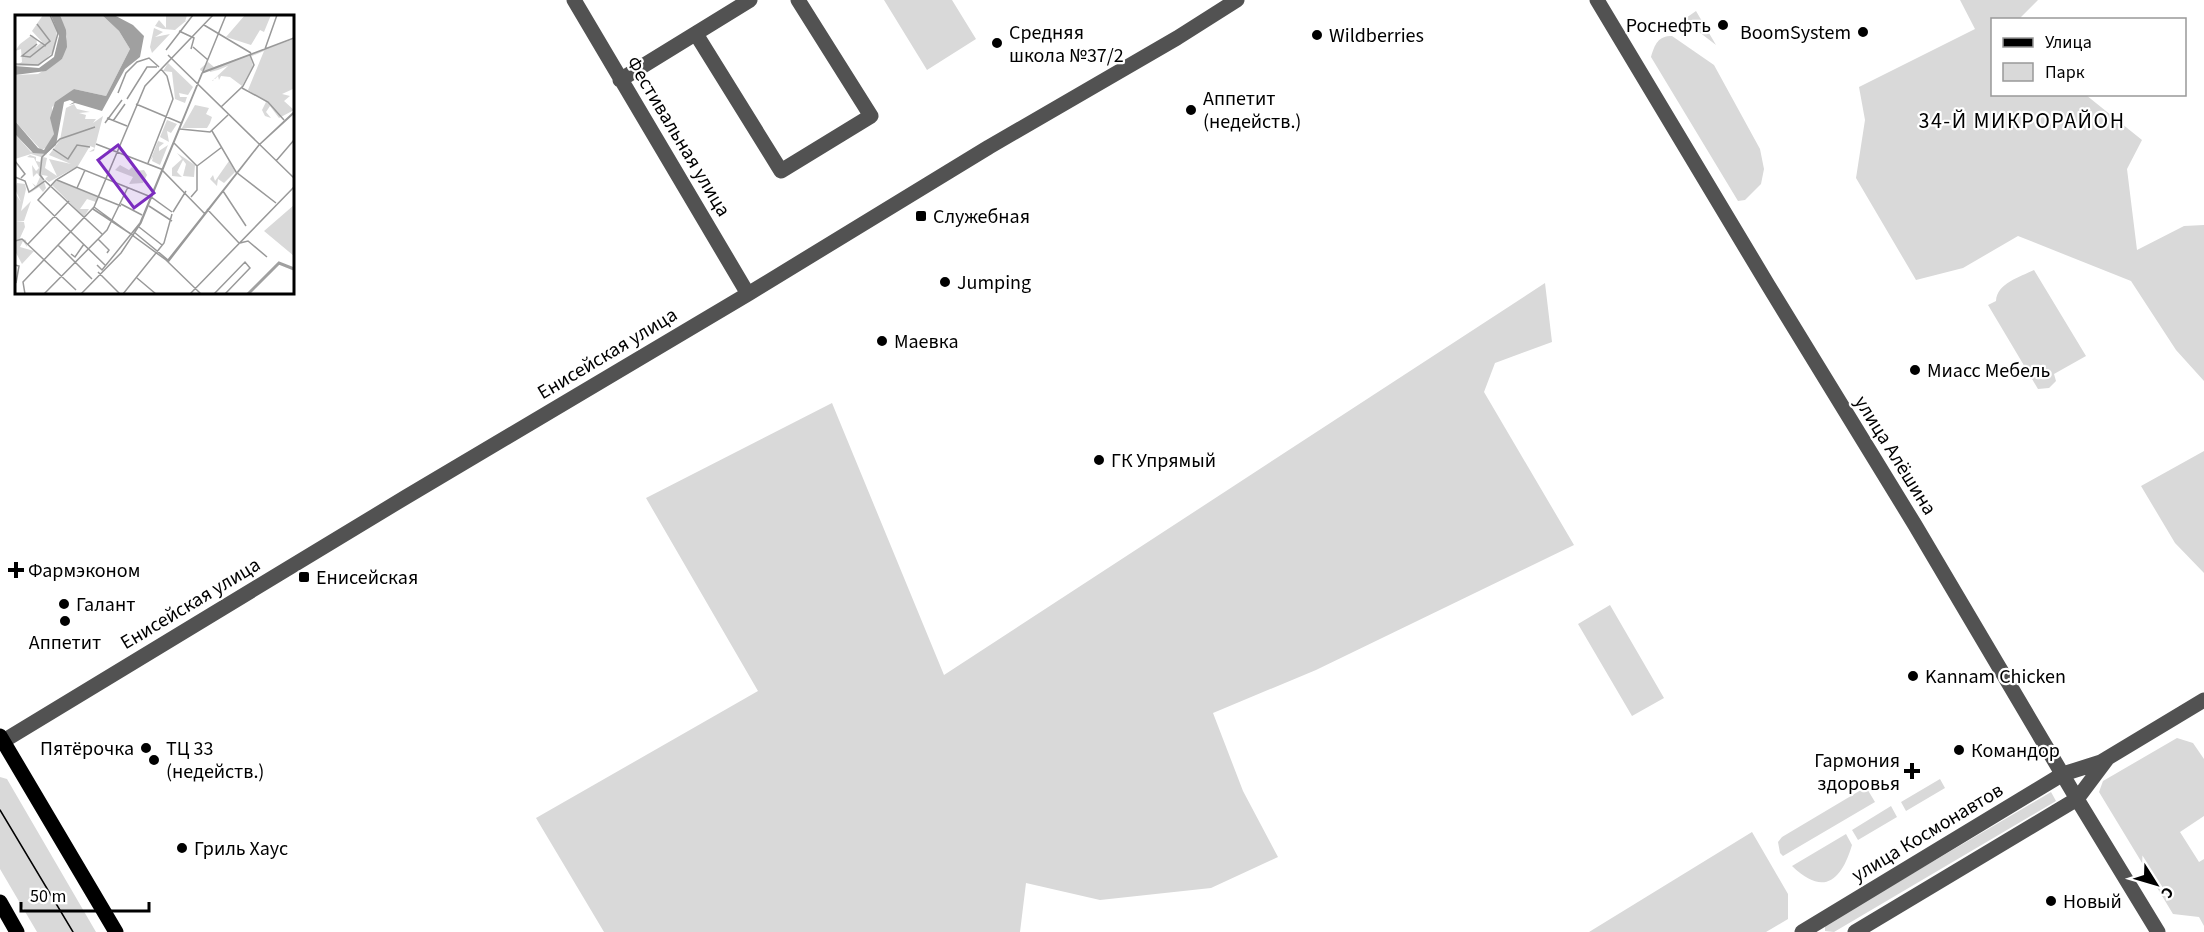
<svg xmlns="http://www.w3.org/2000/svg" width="2204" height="932" font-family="'Source Sans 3',sans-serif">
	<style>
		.green { fill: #d9d9d9 }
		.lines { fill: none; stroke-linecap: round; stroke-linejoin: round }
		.minor { stroke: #525252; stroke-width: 15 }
		.major { stroke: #000; stroke-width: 15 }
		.tram { stroke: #000; stroke-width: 1.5 }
		.poi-dot { fill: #000; stroke: #fff; stroke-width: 2 }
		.labels { text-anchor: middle; stroke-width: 4.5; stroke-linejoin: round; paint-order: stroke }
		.poi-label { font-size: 20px; fill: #000; stroke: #fff; text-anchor: start }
		.street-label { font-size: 20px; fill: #000; stroke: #fff }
		.quarter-label { font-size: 22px; letter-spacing: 1.5px; fill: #000; stroke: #fff }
		.inset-river { fill: none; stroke: #a0a0a0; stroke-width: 3 }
		.inset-road { fill: none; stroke: #999; stroke-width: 1.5 }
		.view { fill: #7b2cbf; fill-opacity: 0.15; stroke: #7b2cbf; stroke-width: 3 }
		.inset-edge { fill: none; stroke: #000; stroke-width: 3 }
	</style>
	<rect width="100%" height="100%" fill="#fff"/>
	<path class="green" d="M884 0H952L976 39 927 70Z
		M1960 0H2038L2019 19 1992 20V94L2086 95 2142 140 2127 169 2137 250 2184 226 2204 225V381L2176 350 2131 281 2018 236 1963 268 1916 280 1856 178 1865 120 1859 87 1975 29Z
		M1696 11 1716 45 1686 22V18Z
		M1672 36 1714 65 1760 149 1764 169 1761 184 1745 200 1738 201 1651 57C1655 44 1658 36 1672 36Z
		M2034 270 2086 356 2054 374 2056 381 2049 388 2038 389 1988 305 1996 301C1997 283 2020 277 2034 270Z
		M1545 283 1552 342 1495 363 1484 392 1574 545 1316 670 1213 713 1243 791 1278 857 1211 888 1100 900 1026 883 1020 932H604L536 818 758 691 646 498 832 403 944 675Z
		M2204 451V573L2175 543 2141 486Z
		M1610 605 1664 698 1632 716 1578 624Z
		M2177 738 2193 743 2204 759V816L2180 832 2199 862 2204 859V926L2199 917 2173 914 2099 792 2103 781Z
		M0 777 7 779 96 932H37L0 869Z
		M1940 779 1945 788 1906 811 1901 802Z
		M1866 787 1875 802 1783 856 1780 853 1778 842 1782 837Z
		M2051 792 2056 801 1834 932 1825 931V925Z
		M1891 806 1897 817 1858 840 1852 830Z
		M1752 832 1788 894V919L1766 932H1589Z
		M1846 834 1852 845C1841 882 1823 896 1792 866Z"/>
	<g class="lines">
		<path class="minor" d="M574 0 748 294
			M1597 0 1768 285 1915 525 2077 799 2158 932
			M696 34 781 171 871 116 798 0
			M620 80 750 0
			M0 743 406 497 748 294 989 147 1177 38 1237 0
			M1802 932 2063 774 2101 762 2204 700
			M1855 932 2077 799 2107 759"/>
		<path class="major" d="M0 736 116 932
			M0 902 17 932"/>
		<path class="tram" d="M0 810 73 932"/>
	</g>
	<g class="poi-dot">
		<circle cx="1723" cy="25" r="6"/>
		<circle cx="1863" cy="32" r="6"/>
		<circle cx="1317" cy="35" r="6"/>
		<circle cx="997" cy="43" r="6"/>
		<circle cx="1191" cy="110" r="6"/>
		<rect x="915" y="210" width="12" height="12" rx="3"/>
		<circle cx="945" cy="282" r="6"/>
		<circle cx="882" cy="341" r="6"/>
		<circle cx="1915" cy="370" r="6"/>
		<circle cx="1099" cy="460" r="6"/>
		<path d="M13 561h6v6h6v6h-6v6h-6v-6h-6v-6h6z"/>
		<rect x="298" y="571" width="12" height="12" rx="3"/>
		<circle cx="64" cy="604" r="6"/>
		<circle cx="65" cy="621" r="6"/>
		<circle cx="1913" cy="676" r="6"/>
		<circle cx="146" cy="748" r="6"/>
		<circle cx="1959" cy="750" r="6"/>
		<circle cx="154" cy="760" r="6"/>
		<path d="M1909 762h6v6h6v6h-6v6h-6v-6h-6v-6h6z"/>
		<circle cx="182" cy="848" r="6"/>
		<circle cx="2051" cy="901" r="6"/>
	</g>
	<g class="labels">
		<g class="poi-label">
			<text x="1711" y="32" text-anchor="end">Роснефть</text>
			<text x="1009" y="39">Средняя<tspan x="1009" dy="23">школа №37/2</tspan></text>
			<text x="1851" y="39" text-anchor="end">BoomSystem</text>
			<text x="1329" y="42">Wildberries</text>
			<text x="1203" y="105">Аппетит<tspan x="1203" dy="23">(недейств.)</tspan></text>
			<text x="933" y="223">Служебная</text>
			<text x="957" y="289">Jumping</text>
			<text x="894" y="348">Маевка</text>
			<text x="1927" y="377">Миасс Мебель</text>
			<text x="1111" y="467">ГК Упрямый</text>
			<text x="28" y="577">Фармэконом</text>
			<text x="316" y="584">Енисейская</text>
			<text x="76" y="611">Галант</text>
			<text x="65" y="649" text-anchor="middle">Аппетит</text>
			<text x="1925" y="683">Kannam Chicken</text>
			<text x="134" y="755" text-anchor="end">Пятёрочка</text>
			<text x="166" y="755">ТЦ 33<tspan x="166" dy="23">(недейств.)</tspan></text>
			<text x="1971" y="757">Командор</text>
			<text x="1900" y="767" text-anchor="end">Гармония<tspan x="1900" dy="23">здоровья</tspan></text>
			<text x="194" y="855">Гриль Хаус</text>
			<text x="2063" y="908">Новый</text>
		</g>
		<g class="street-label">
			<text transform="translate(679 136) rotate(59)" y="7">Фестивальная улица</text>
			<text transform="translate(607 353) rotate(-31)" y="7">Енисейская улица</text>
			<text transform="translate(1896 455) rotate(58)" y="7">улица Алёшина</text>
			<text transform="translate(190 603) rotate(-31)" y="7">Енисейская улица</text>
			<text transform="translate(1927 832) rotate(-31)" y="7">улица Космонавтов</text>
		</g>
		<g class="quarter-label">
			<text x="2022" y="128">34-Й МИКРОРАЙОН</text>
		</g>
	</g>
	<g transform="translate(15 15)">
		<rect width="279" height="279" fill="#fff"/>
		<path d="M28 0H36L42 16 39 36 24 51H0L7 47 6 34 0 36 5 29 17 20 22 24 21 32 27 27 17 16ZM45 0H87L104 16 115 34 91 81 59 74 37 92 39 119 33 132 26 135 0 106V60L23 59 47 44 52 22ZM151 0H172L170 7 178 0 160 15 148 14 140 11 144 5 151 13ZM230 0H256L249 17 245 15 236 30 211 22ZM139 13 148 17 140 22 155 19 137 38 135 32ZM279 24 278 74 267 79 275 81 269 86 279 95 264 103 255 91 251 97 256 103 250 101 247 95 251 87 233 75 249 36 203 55 195 57 194 55 186 56 185 54 193 47 199 52ZM235 41 238 51 227 71 215 62 206 61 204 65 203 61 200 64H199L198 66H197L214 50ZM153 48 178 72 173 80 164 78 165 82H172L170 88 160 84 157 57 148 56ZM59 89 62 94 75 97 64 98 71 100 70 104H81L78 108 88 101 79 136 74 137 80 133 75 131 63 151 34 167 30 164 33 161 27 160 31 173 28 177 24 172 15 178 20 172 17 168 21 171 25 162 22 158 18 162 17 150 21 156 24 153 19 143 12 142 15 140 21 142V146L25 147 26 142 16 139 0 144V119L16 137 32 139 28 142 32 143 30 153 42 161 34 144 56 149 34 140 45 125 51 93ZM180 90 194 93 191 99 197 102 195 108 192 113H167ZM152 105 162 109 156 118 152 116 154 127 145 122ZM143 126 149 128 144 132V136L153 130 145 150 137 146 138 142 135 146ZM162 138 180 150 179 162 168 161 171 149 168 145 162 157 167 162 157 161V153L167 144ZM214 146 220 157 209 168 203 164 202 171 195 164 198 160 200 166ZM105 150 114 155 117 152 121 156 129 155 132 160 128 168 114 169 118 162 100 155ZM41 165 83 182 81 187 72 184 65 194H74L69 202 37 170ZM2 168 10 169 11 174 6 196 16 186 9 206H1L9 207 10 212 5 223 11 225 12 232 8 226 5 232 19 236 7 249 0 236V178L6 187 0 174ZM279 190V241L249 216Z" fill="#d9d9d9"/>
		<path d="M36 0H45L51 15 52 32 47 44 31 56 0 60V51L24 53 39 42 44 21ZM87 0H99L118 10 129 21 125 42 110 54 87 96 60 88 54 90 59 87 55 85 49 87 41 130 31 139 18 138 0 119V106L23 133 29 135 39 119 35 103 40 87 59 74 91 81 115 34 104 16Z" fill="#a0a0a0"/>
		<path class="inset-river" d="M233 279 264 248 279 254"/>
		<path class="inset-road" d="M22 9 35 26 15 42 7 41 22 29M189 10 236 38M164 16 179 23 176 34M15 20 31 31M178 32 193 45M250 34 262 0M151 35 178 0M153 40 279 163M0 49 23 50 37 40 43 18 35 0M279 49V73M188 57 279 23M227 73 253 87 269 105M103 78 111 58 122 47 134 43 144 52M112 84 132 52H142M121 89 166 108M206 92 228 71 239 50 235 40M92 103 112 111M98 106 110 89M90 108 107 85M165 114 195 117 213 100M197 116 221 157 261 188M159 128 182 151M81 129 146 154 190 199M38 134 53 144 62 130 75 132M0 146 10 159 6 163M261 146 279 125M133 148 158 84 152 61 146 54M182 151 207 132M0 162 10 166 14 177 30 166 87 219M29 165 25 160 27 142 45 124 80 112M42 165 106 191M62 173 70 155M208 176 231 211M176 182 182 175V151M106 189 127 200M134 191 157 206M79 192 151 245 186 279M78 194 119 221M192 194 224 228M158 197 171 176M124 212 147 230M119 217 153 245 244 130 279 97M83 224 94 235 92 238M0 226 7 224 61 275M225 228 233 226 252 242M13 229 54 186M43 230 77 264M56 239 60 242 69 229M153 247 244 130 279 98M0 250 4 251 1 268M82 250 87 255 125 208 187 58 279 23M90 250 23 185 41 165 62 152 136 182 157 197M83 257 105 279M122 263 141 279M10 279 8 267 79 192 130 71 198 0M29 279 92 215 113 172M66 279 106 238 126 208 211 0M108 279 149 228 157 199M175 279 279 172M199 279 230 247 235 253 210 279"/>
		<path class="view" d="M103 130 139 178 119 193 83 145Z"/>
		<rect width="279" height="279" class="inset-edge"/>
	</g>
	<rect x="1991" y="18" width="195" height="78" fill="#ffffff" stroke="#999999" stroke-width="1.5"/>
	<rect x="2003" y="38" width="30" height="9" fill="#000000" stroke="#999999" stroke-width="1.5"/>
	<text x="2045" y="48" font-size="18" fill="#000000">Улица</text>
	<rect x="2003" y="63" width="30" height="18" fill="#d9d9d9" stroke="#999999" stroke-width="1.5"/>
	<text x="2045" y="78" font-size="18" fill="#000000">Парк</text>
	<g transform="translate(2156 884) rotate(127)" stroke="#ffffff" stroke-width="4.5" paint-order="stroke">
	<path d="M0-4.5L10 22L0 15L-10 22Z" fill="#000000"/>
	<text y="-9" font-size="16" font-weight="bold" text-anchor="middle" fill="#000000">С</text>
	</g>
	<path d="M21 902v9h128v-9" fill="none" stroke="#000000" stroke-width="3"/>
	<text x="30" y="902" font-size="18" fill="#000000" stroke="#ffffff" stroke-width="4.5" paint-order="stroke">50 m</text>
</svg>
